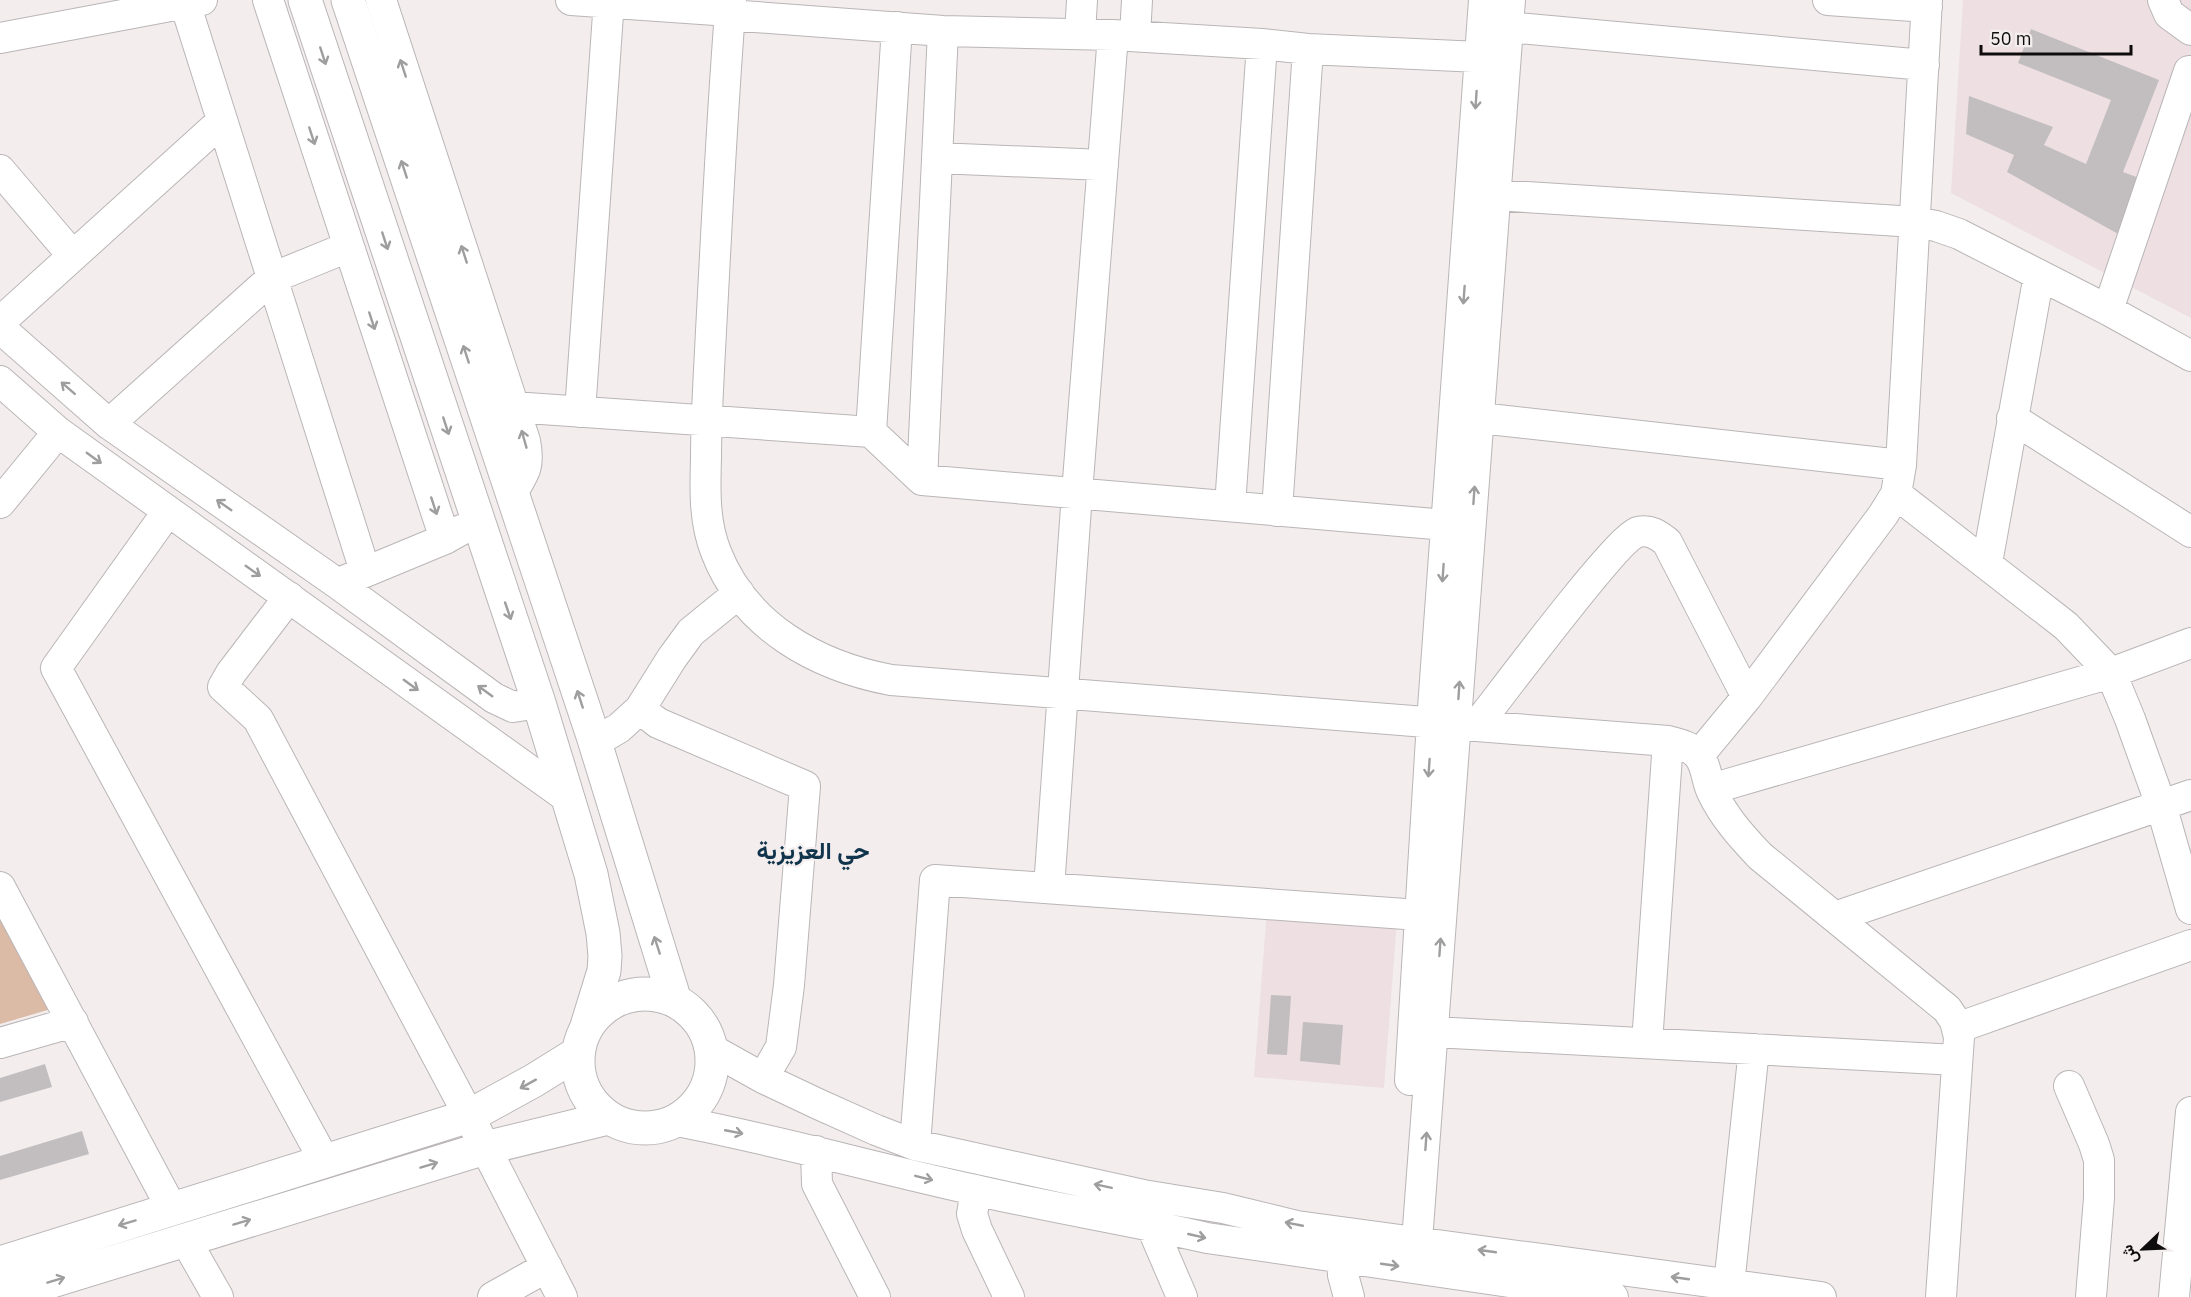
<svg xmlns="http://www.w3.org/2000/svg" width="2191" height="1297" font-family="'IBM Plex Sans',Vazirmatn,sans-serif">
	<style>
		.built { fill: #eddfe2 }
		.green { fill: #dbbaa6 }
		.building { fill: #c2bec0 }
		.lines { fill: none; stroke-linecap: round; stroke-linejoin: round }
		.minor-casing { stroke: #bab5b6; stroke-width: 32 }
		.major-casing { stroke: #bab5b6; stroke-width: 35 }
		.minor { stroke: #fff; stroke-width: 30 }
		.major { stroke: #fff; stroke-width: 33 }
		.oneway { stroke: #9f9e9e }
		.labels { text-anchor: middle; stroke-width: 4.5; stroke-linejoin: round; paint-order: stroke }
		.district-label { font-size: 24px; font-weight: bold; fill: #10344c; stroke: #f3edee }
	</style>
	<rect width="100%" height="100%" fill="#f3edee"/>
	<path class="built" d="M1963 0H2191V318L1951 193Z
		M1267 910 1397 920 1384 1088 1254 1077Z"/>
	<path class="green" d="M0 916 51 1009 0 1024Z"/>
	<path class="building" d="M2031 29 2159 80 2123 172 2142 179 2120 235 2007 172 2014 155 1966 134 1969 96 2053 127 2044 145 2086 164 2111 100 2018 63Z
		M1271 995 1291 996 1287 1055 1267 1054Z
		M1303 1022 1343 1025 1340 1065 1300 1061Z
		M45 1064 52 1087 0 1102V1078Z
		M82 1131 89 1154 0 1180V1156Z"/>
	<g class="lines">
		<defs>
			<path id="minor" d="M184 0 365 571
				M268 0 445 539
				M381 0 525 441C530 466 525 472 512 493
				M571 0 730 11
				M731 0C722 110 717 221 711 331 709 373 706 416 706 458 705 490 704 522 716 552 745 627 817 666 891 680L1668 741C1678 744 1690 746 1697 754 1707 764 1706 780 1712 792 1724 817 1741 836 1760 856L1947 1009 1955 1021 1959 1037 1941 1297
				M1828 0 1927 7
				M2163 0 2169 14 2191 30
				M729 15 943 31 1113 35 1262 44 1308 49 1479 57
				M1507 27 1924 65
				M1080 34 1082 0
				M1135 36 1137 0
				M0 38 202 0
				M937 158 1103 165
				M0 170 73 256
				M1495 195 1915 222 1936 226 1959 234 2108 310 2191 356
				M2108 310 2189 71
				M0 322 222 121
				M0 328 109 424 338 584 494 698 513 707 539 703
				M0 381 58 432 568 798
				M513 407 871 432 922 480 1446 525
				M580 412 609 0
				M1480 418 1901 465
				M2012 418 2191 532
				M109 424 272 278 348 247
				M871 432 897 27
				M922 480 943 31
				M1896 494 2066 626 2111 673 2130 719 2161 805 2191 909
				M0 503 58 432
				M1230 506 1262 44
				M168 511 56 668 325 1162
				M1277 511 1308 49
				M1987 563 2039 275
				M346 580 445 539 461 530
				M289 597 231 673 223 687 258 719 469 1116 562 1297
				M640 709 658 723 805 786 789 985 781 1047 763 1078
				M1477 725C1499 697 1617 538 1638 532 1650 529 1658 535 1667 542L1747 697
				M595 742 619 728 640 709 672 658 691 632 739 593
				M1699 755 1747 697 1883 515 1896 494 1901 465 1927 0
				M1711 789 2111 673 2191 643
				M0 887 172 1209
				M1049 888 1077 493 1113 35
				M1835 917 2191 795
				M1957 1028 2191 945
				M1434 1032 1957 1060
				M0 1043 73 1022
				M1647 1043 1668 741
				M711 1049 763 1078 818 1104 876 1130 915 1145 1143 1195 1223 1208 1297 1226 1821 1297
				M1410 1080 1432 722 1484 0
				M2069 1086 2094 1144 2099 1160V1198L2091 1297
				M677 1121C777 1140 875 1168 975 1190 1052 1208 1130 1220 1207 1238L1613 1297
				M915 1145 935 880 1419 915
				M816 1151 817 1184 875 1297
				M976 1190 972 1214 977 1230 1009 1297
				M1151 1225 1182 1297
				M185 1239 218 1297
				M1417 1241 1510 0
				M1342 1258 1343 1275 1349 1297
				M1729 1285 1754 1049
				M493 1297 547 1267
				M2174 1297 2191 1112"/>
			<path id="major" d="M305 0 539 703 591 874 603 933 605 956 604 971 587 1026
				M348 0 593 736 675 1001
				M578 1061a67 67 0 1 1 134 0a67 67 0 1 1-134 0Z
				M0 1263 469 1116 533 1081 578 1053
				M0 1297 485 1148 608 1118"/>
		</defs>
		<use href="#minor" class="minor-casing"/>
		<use href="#major" class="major-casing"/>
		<use href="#minor" class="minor"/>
		<use href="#major" class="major"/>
	</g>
	<defs><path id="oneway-shaft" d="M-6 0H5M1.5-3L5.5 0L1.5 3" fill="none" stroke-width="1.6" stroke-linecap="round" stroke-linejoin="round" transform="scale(1.5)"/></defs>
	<g class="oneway">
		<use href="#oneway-shaft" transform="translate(323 56) rotate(72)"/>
		<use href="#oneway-shaft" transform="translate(403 68) rotate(-108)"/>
		<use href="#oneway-shaft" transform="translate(1476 100) rotate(94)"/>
		<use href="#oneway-shaft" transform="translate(312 136) rotate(72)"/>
		<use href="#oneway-shaft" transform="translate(404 169) rotate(-108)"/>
		<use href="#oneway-shaft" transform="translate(385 241) rotate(72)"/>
		<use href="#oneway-shaft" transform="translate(464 254) rotate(-108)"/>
		<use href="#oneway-shaft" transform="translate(1464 295) rotate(94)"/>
		<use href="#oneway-shaft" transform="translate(372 321) rotate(72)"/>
		<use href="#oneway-shaft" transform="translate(466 354) rotate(-108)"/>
		<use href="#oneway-shaft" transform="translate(68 388) rotate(-139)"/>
		<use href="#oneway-shaft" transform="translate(446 426) rotate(72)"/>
		<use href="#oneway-shaft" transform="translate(524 439) rotate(-106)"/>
		<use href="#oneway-shaft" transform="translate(94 458) rotate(36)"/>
		<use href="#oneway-shaft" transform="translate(1474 495) rotate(-86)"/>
		<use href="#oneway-shaft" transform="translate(224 505) rotate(-145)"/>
		<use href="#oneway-shaft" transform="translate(434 506) rotate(72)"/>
		<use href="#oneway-shaft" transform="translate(253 571) rotate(35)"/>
		<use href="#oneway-shaft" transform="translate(1443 573) rotate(94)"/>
		<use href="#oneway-shaft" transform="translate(508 611) rotate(71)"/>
		<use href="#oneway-shaft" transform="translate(411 685) rotate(36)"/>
		<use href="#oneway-shaft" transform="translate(1459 690) rotate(-86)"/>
		<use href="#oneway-shaft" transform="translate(485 691) rotate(-144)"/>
		<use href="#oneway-shaft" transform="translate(580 699) rotate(-108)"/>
		<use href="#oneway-shaft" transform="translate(1429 768) rotate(94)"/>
		<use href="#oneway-shaft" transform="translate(657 945) rotate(-108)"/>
		<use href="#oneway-shaft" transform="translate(1440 947) rotate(-86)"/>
		<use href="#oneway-shaft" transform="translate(528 1084) rotate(151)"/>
		<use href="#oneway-shaft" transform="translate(734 1132) rotate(11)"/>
		<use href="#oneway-shaft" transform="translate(1426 1141) rotate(-86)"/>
		<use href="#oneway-shaft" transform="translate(429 1165) rotate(-17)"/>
		<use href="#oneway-shaft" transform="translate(924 1178) rotate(14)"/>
		<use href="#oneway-shaft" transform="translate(1103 1186) rotate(-168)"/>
		<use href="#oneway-shaft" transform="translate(242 1222) rotate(-17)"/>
		<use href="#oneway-shaft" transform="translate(127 1223) rotate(163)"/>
		<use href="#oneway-shaft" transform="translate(1294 1224) rotate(-169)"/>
		<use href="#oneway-shaft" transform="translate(1197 1236) rotate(13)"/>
		<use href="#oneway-shaft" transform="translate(1487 1251) rotate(-172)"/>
		<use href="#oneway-shaft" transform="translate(1390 1265) rotate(8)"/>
		<use href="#oneway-shaft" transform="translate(1680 1278) rotate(-172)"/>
		<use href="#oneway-shaft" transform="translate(56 1280) rotate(-17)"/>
	</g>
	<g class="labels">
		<g class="district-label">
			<text x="813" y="859">حي العزيزية</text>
		</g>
	</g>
	<g transform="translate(2143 1249) rotate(247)" stroke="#f3edee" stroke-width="4.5" paint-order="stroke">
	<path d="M0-4.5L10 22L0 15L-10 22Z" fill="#0e0c0c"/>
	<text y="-9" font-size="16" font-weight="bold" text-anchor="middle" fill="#0e0c0c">ش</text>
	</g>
	<path d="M1981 45v9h150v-9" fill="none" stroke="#0e0c0c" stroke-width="3"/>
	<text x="1990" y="45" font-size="18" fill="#0e0c0c" stroke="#f3edee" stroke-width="4.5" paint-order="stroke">50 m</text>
</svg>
